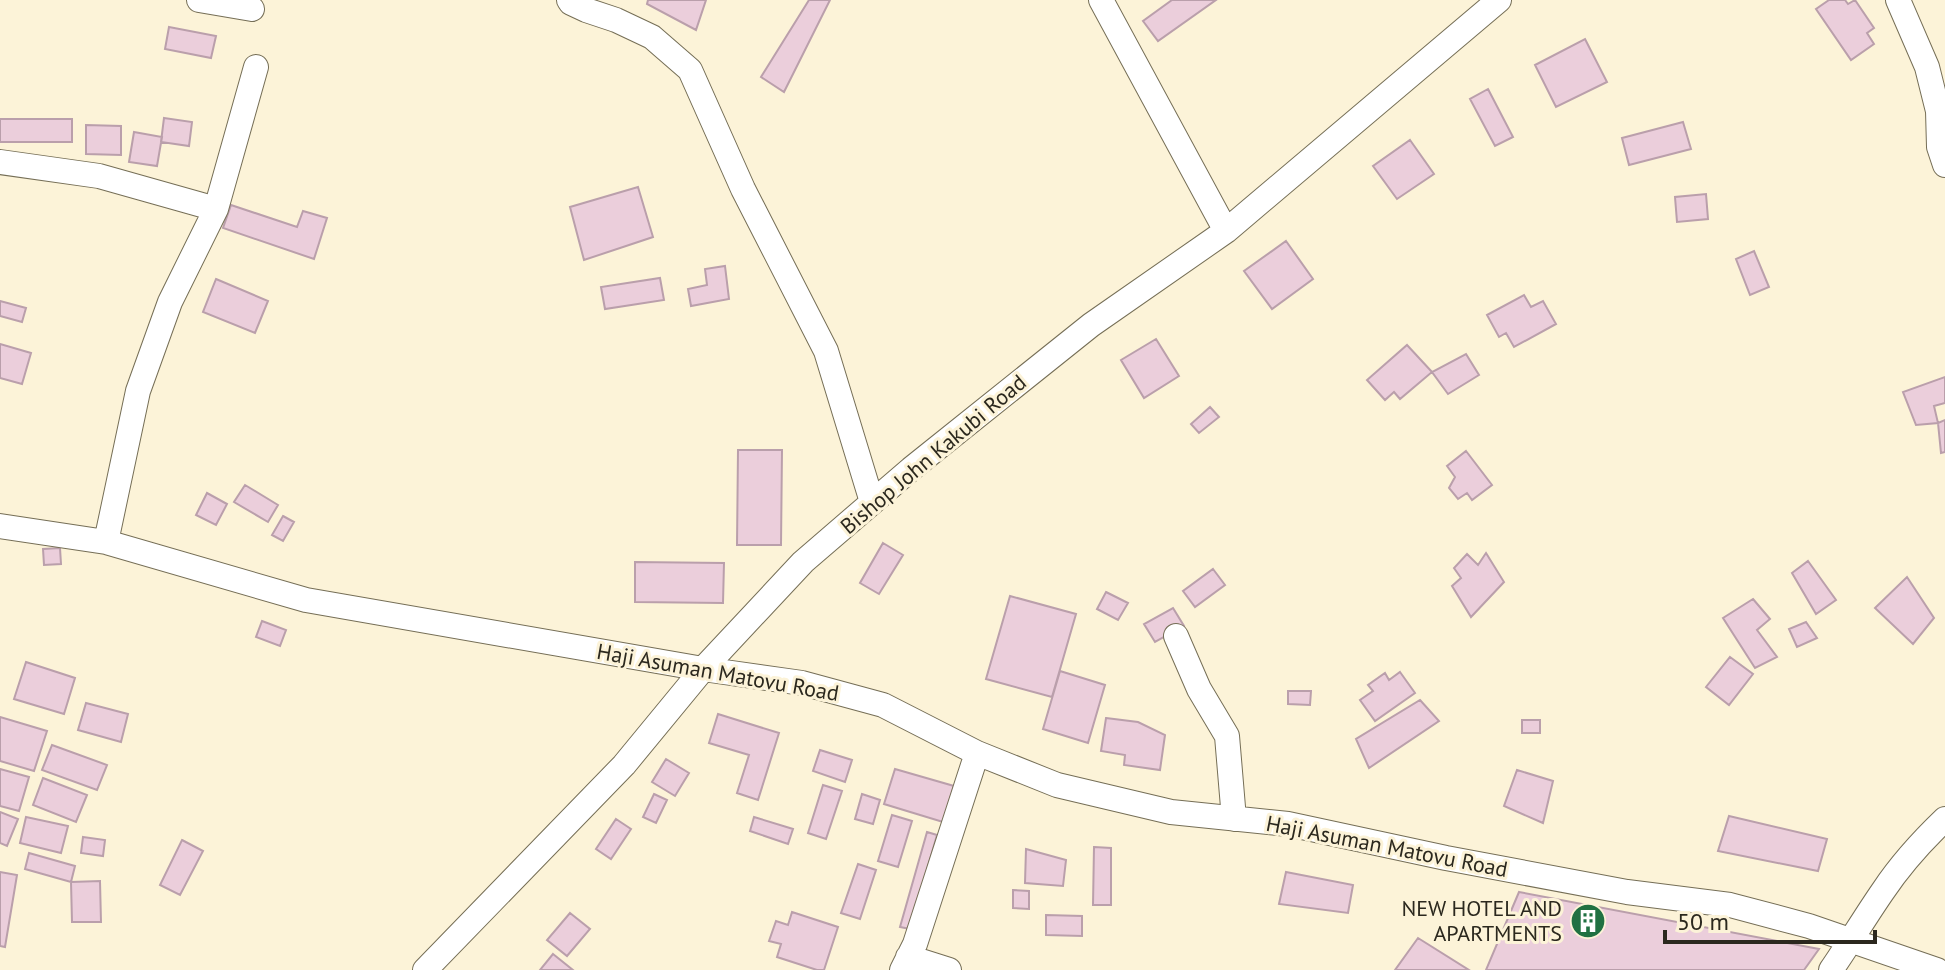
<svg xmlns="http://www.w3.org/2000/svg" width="1945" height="970" font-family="'PT Sans',sans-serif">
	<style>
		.building { fill: #ebcedb; stroke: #ba9fab; stroke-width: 2 }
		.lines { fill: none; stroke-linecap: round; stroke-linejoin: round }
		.minor-casing { stroke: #756e56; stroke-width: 26 }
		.minor { stroke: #fff; stroke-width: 24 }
		.labels { text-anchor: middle; stroke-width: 6; stroke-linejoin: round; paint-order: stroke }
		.street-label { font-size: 22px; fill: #2b281e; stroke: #fcf3d8 }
		.poi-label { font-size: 22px; fill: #2b281e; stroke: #fcf3d8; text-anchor: end }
	</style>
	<rect width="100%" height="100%" fill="#fcf3d8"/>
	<path class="building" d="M648 0H706L696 30 647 4Z
		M809 0H830L784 92 761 77Z
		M1172 0H1216L1158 41 1143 21Z
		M1829 0H1845L1848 4 1855 0 1874 28 1867 33 1874 44 1851 60 1816 9Z
		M169 27 216 36 211 58 165 49Z
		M1585 39 1607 82 1556 107 1535 65Z
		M1488 89 1513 137 1495 146 1470 99Z
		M164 118 192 122 189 146 161 142Z
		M0 119H72V142H0Z
		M1683 122 1691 149 1629 165 1622 138Z
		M86 125 121 126V155L86 154Z
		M134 132 162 137 157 166 129 162Z
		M1410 140 1434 174 1397 199 1373 166Z
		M638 187 653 237 584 260 570 207Z
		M1706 194 1708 219 1677 222 1675 197Z
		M231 205 297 227 303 211 327 218 314 259 223 228Z
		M1286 241 1313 279 1272 309 1244 271Z
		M1754 251 1769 287 1750 295 1736 259Z
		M725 266 729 299 691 306 688 289 707 285 705 269Z
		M660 278 664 300 605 309 601 287Z
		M216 279 268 301 255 333 203 312Z
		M1524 295 1531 307 1543 301 1556 324 1514 347 1506 333 1499 337 1487 315Z
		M0 301 26 308 22 322 0 316Z
		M1156 339 1179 376 1144 398 1121 360Z
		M0 344 31 353 22 384 0 378Z
		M1407 345 1432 372 1400 399 1394 392 1385 400 1367 380Z
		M1466 354 1479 375 1448 394 1432 372Z
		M1945 377V403L1934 406 1938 423 1916 425 1903 392Z
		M1210 407 1219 417 1199 433 1191 424Z
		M1945 420V452L1941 453 1938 423Z
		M738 450H782L781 545H737Z
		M1466 451 1492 485 1472 500 1467 493 1458 499 1449 488 1455 477 1447 466Z
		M245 485 278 505 268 522 234 502Z
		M207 493 227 504 216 525 196 515Z
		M283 516 294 522 283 541 272 535Z
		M883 543 903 555 879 594 860 583Z
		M60 548 61 564 44 565 43 549Z
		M1486 553 1504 582 1471 617 1452 586 1461 578 1454 568 1467 554 1478 565Z
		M1808 561 1836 600 1816 614 1792 573Z
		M635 562 724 563 723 603 635 602Z
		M1213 569 1225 585 1195 607 1183 591Z
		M1907 577 1934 618 1913 644 1875 608Z
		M1106 592 1128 603 1118 620 1097 609Z
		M1010 596 1076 614 1052 697 986 679Z
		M1753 599 1770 619 1757 630 1777 657 1755 668 1723 618Z
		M1173 608 1184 626 1155 642 1144 624Z
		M262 621 286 630 280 646 256 637Z
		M1806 622 1817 638 1797 647 1789 629Z
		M1730 657 1753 674 1729 705 1706 687Z
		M26 662 75 678 64 714 14 699Z
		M1060 671 1105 685 1088 743 1043 729Z
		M1400 672 1415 693 1375 721 1360 700 1373 691 1368 685 1385 673 1389 680Z
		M1288 691H1311L1310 705 1288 704Z
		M1420 700 1439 721 1369 768 1356 739Z
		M86 703 128 714 121 742 78 730Z
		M718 714 779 733 758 800 737 793 749 755 709 743Z
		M0 717 47 731 34 771 0 761Z
		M1106 718 1138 722 1165 735 1160 770 1124 765 1125 755 1101 751Z
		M1522 720H1540V733H1522Z
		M52 745 107 765 97 790 42 770Z
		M820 750 852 760 845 782 813 771Z
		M666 759 689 773 675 796 652 782Z
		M0 769 29 777 19 811 0 806Z
		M895 769 954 786 943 822 884 804Z
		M1517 770 1553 781 1543 823 1504 806Z
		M43 778 87 795 76 822 33 805Z
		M823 785 842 791 826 839 808 833Z
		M654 794 667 800 656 823 643 817Z
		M862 794 880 800 873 824 855 819Z
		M0 812 18 819 7 846 0 843Z
		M892 815 912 821 898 867 878 861Z
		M1729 816 1827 839 1818 871 1718 851Z
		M26 817 68 826 61 853 20 843Z
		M754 817 793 829 788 844 750 831Z
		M616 819 631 829 611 859 596 849Z
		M927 832 937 835 910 929 900 927Z
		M83 837 105 840 103 856 81 853Z
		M182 840 203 851 180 895 160 885Z
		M1094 847 1111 848V905H1093Z
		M1026 849 1066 860 1063 886 1025 883Z
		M29 853 75 866 71 882 25 869Z
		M858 864 876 870 860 919 841 913Z
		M0 872 17 875 5 947 0 946Z
		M1286 872 1353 885 1348 913 1279 904Z
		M100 881 101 922H72L71 882Z
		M1013 890 1029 891V909L1013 908Z
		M1519 892 1819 949 1804 970H1486Z
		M792 912 838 927 824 970H817L777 957 781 944 769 941 776 921 788 925Z
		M570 913 590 929 567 956 547 940Z
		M1046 915 1082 916V936L1046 935Z
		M1418 938 1469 970H1395Z
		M553 954 573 970H540Z"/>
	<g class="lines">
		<defs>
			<path id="minor" d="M199 0 252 9
				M569 0 571 3 586 10 616 20 652 37 690 70 743 189 826 351 872 502
				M1101 0 1226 231
				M1898 0 1927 67 1938 111 1945 110
				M1938 111 1939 147 1945 165
				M0 162 99 176 216 209
				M0 526 106 542 306 600 703 669 802 683 883 705 977 753 1057 785 1171 812 1288 824 1446 858 1627 892 1730 905 1809 926 1937 970
				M106 542 138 391 170 302 216 209 256 67
				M1176 636 1199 689 1227 736 1234 819
				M908 957 949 970
				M425 970 624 765 703 669 803 562 911 469 1091 325 1226 231 1499 0
				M902 970 915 944 977 753
				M1831 970C1849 944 1865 917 1883 891 1901 864 1922 841 1945 819"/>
		</defs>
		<use href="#minor" class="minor-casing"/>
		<use href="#minor" class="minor"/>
	</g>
	<defs>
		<symbol id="building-disc" viewBox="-11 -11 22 22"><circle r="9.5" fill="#207142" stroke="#fcf3d8"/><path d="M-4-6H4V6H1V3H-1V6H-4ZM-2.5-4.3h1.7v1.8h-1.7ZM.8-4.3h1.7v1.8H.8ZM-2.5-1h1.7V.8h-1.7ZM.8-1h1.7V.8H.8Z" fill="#fff"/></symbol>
	</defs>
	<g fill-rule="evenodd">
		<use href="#building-disc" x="1568" y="901" width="40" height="40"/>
	</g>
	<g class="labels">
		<g class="street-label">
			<text transform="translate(933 454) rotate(-40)" y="8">Bishop John Kakubi Road</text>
			<text transform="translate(718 672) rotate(10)" y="8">Haji Asuman Matovu Road</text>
			<text transform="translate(1387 846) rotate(11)" y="8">Haji Asuman Matovu Road</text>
		</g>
		<g class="poi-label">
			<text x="1562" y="916">NEW HOTEL AND<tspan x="1562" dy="25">APARTMENTS</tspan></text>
		</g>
	</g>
	<path d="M1665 930v12h210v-12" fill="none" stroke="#2b281e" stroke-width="4"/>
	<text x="1677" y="930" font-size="24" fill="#2b281e" stroke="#fcf3d8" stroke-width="6" paint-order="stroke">50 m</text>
</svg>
